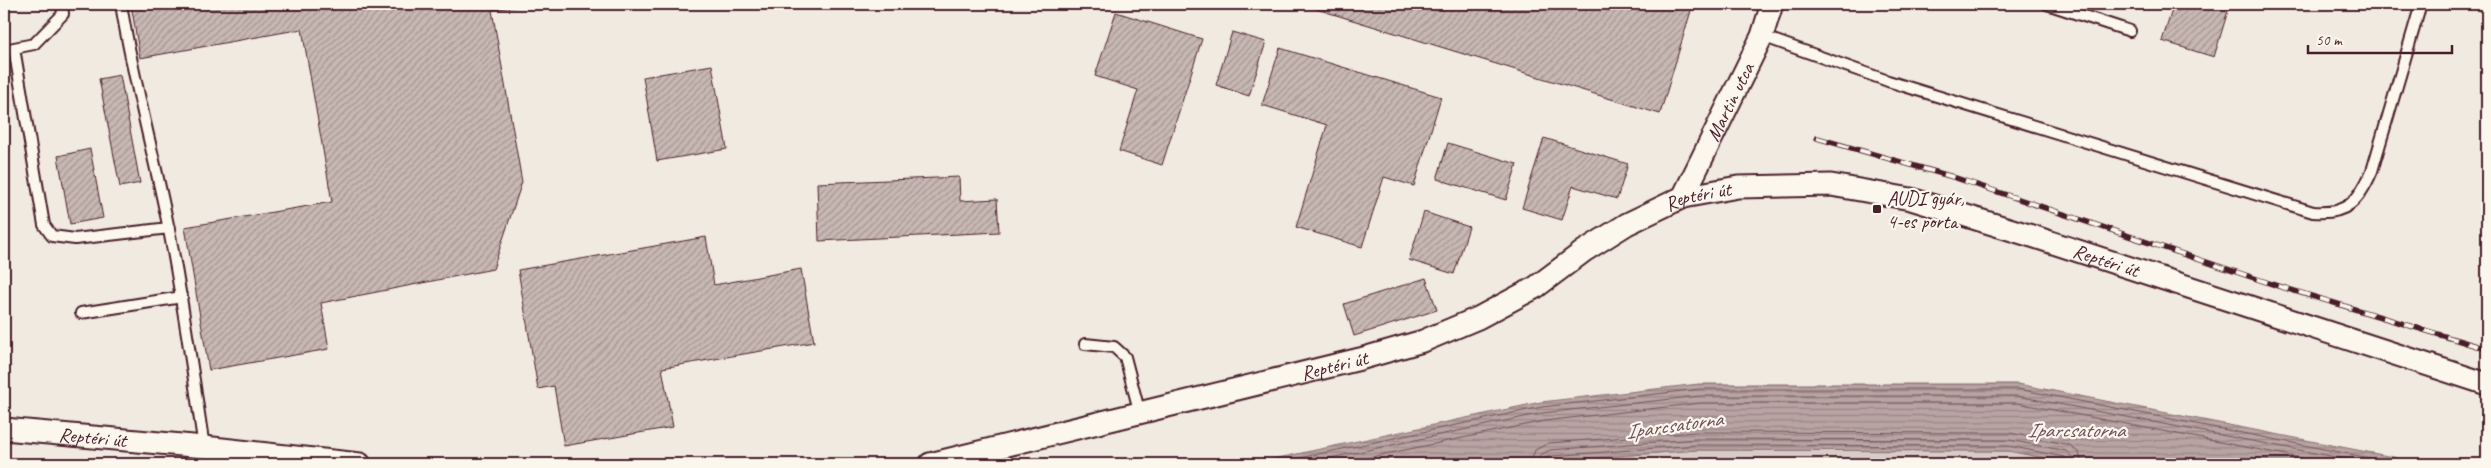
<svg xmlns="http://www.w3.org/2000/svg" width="2491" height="468" font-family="Caveat,sans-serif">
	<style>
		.park { fill: #d8ccc6; stroke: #917678 }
		.water { fill: url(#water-rules); stroke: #8c6f72 }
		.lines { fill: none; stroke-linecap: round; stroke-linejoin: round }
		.shore { stroke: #76545b; stroke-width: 1 }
		.building { fill: url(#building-hatch); stroke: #4a1f2b }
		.lane-casing { stroke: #4a1f2b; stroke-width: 14 }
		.street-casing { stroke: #4a1f2b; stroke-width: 25 }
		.lane { stroke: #fbf7ec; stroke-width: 10 }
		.street { stroke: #fbf7ec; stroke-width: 21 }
		.rail-casing { stroke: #4a1f2b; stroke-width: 5.5 }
		.rail { stroke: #fbf7ec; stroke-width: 4; stroke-dasharray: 11; stroke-linecap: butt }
		.poi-dot { fill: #4a1f2b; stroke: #fbf7ec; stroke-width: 2 }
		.labels { text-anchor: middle; stroke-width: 4.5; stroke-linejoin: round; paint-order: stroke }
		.street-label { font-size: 20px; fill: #4a1f2b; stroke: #fbf7ec }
		.poi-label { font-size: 20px; fill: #4a1f2b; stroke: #fbf7ec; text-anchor: start }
		.water-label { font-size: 21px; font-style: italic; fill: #704e55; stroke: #fbf7ec }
	</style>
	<defs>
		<pattern id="water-rules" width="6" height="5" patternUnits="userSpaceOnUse" patternTransform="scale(1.25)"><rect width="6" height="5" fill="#b8a4a2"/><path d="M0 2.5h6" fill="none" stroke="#988584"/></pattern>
		<pattern id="building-hatch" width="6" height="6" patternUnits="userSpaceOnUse" patternTransform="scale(1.25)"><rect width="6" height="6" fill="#c8b8b3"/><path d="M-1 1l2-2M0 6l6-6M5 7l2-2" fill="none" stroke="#a49592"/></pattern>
	</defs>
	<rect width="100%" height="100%" fill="#f0eae0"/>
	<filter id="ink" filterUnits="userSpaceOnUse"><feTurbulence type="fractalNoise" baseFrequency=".02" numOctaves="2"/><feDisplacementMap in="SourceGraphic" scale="10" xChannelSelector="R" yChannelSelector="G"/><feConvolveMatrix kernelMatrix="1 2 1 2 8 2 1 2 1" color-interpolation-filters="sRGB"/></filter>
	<g filter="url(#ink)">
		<path class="park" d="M1696 450 2009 451 2074 464H1539L1552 461Z"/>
		<path class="water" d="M1699 384H2018L2393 457 2417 464H2074L2009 451 1696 450 1553 461 1539 464H1250L1541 402Z"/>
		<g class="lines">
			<path class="shore" d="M1271 464 1542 407 1700 389H2018L2400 464
				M1302 464 1543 413 1700 396H2017L2372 464
				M1338 464 1544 421 1701 403H2017L2333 464
				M1530 464 1535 450 1549 443 1695 432 2010 433 2070 445 2079 453 2082 464
				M1537 464 1540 455 1550 450 1696 439 2009 440 2066 451 2072 457 2074 464
				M1544 464 1545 458 1552 456 1696 445 2009 446 2064 457 2068 464"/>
		</g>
		<path class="building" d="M131 4H535L492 10 522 182 493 269 321 303 329 349 209 370 185 227 332 202 302 29 140 58Z
			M1300 4H1693L1660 114Z
			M2174 4H2230L2214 57 2162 41Z
			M1116 12 1202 39 1162 165 1119 151 1138 90 1095 76Z
			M1232 32 1266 42 1249 96 1216 85Z
			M1280 48 1441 97 1414 186 1384 177 1362 247 1296 227 1327 125 1262 105Z
			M712 65 727 149 657 161 643 77Z
			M120 75 140 183 120 187 99 79Z
			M1544 138 1628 164 1617 199 1573 186 1562 220 1522 208Z
			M1448 143 1517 164 1506 200 1437 179Z
			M90 149 103 218 70 224 58 156Z
			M4 173 8 195 4 196Z
			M959 177 960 201 997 199 999 232 819 241 817 183Z
			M1424 212 1469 227 1454 274 1409 260Z
			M706 237 714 285 801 269 814 342 662 368 673 427 564 446 554 386 538 389 518 270Z
			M1426 278 1437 310 1354 336 1344 304Z"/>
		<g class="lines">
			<defs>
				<path id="lane" d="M121 4C133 80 154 154 169 230 183 302 193 374 204 447
					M2047 4 2130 31
					M1762 36 1888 81 2313 212C2347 215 2359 201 2372 171L2421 4
					M14 48 44 225 52 236 75 239 169 228
					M4 50 34 44 63 14 62 4
					M81 313 182 297
					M1085 344 1114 347 1125 357 1140 414"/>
				<g id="street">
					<path id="s1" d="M1683 197 1762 36 1772 4"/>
					<path id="s2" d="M4 429 204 447 360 464"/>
					<path id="s3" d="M930 464 1360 359 1423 341 1478 318 1536 287 1584 251 1627 224 1683 197 1738 187 1831 185 1911 199 2035 237 2487 384"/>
				</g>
			</defs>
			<use href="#lane" class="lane-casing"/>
			<use href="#street" class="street-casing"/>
			<use href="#lane" class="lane"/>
			<use href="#street" class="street"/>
			<defs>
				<path id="rail" d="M1817 138 1953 177 2275 285 2487 349"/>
			</defs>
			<use href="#rail" class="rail-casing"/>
			<use href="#rail" class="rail"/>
		</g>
	</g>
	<rect class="poi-dot" x="1872" y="204" width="10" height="10" rx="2.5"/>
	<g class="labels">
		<g class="street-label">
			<text dy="7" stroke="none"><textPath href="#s1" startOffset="106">Martin utca</textPath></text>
			<text dy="7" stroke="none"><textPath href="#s3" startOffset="821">Reptéri út</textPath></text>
			<text dy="7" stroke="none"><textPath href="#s3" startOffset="1241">Reptéri út</textPath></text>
			<text dy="7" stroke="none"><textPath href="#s3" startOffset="416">Reptéri út</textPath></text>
			<text dy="7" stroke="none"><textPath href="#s2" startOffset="89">Reptéri út</textPath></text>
		</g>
		<g class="poi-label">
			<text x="1887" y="205">AUDI gyár,<tspan x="1887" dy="23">4-es porta</tspan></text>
		</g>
		<g class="water-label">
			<text transform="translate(1674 425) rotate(-8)" y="7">Iparcsatorna</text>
			<text x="2076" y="437">Iparcsatorna</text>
		</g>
	</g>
	<rect width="2491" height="468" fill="none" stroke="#fbf7ec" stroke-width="20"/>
	<rect x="10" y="10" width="2471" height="448" fill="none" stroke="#4a1f2b" stroke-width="2" filter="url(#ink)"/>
	<path d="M2308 45v8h144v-8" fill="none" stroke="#4a1f2b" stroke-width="2.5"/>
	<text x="2316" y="45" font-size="15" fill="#4a1f2b" stroke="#fbf7ec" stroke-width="4" paint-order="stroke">50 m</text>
</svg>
